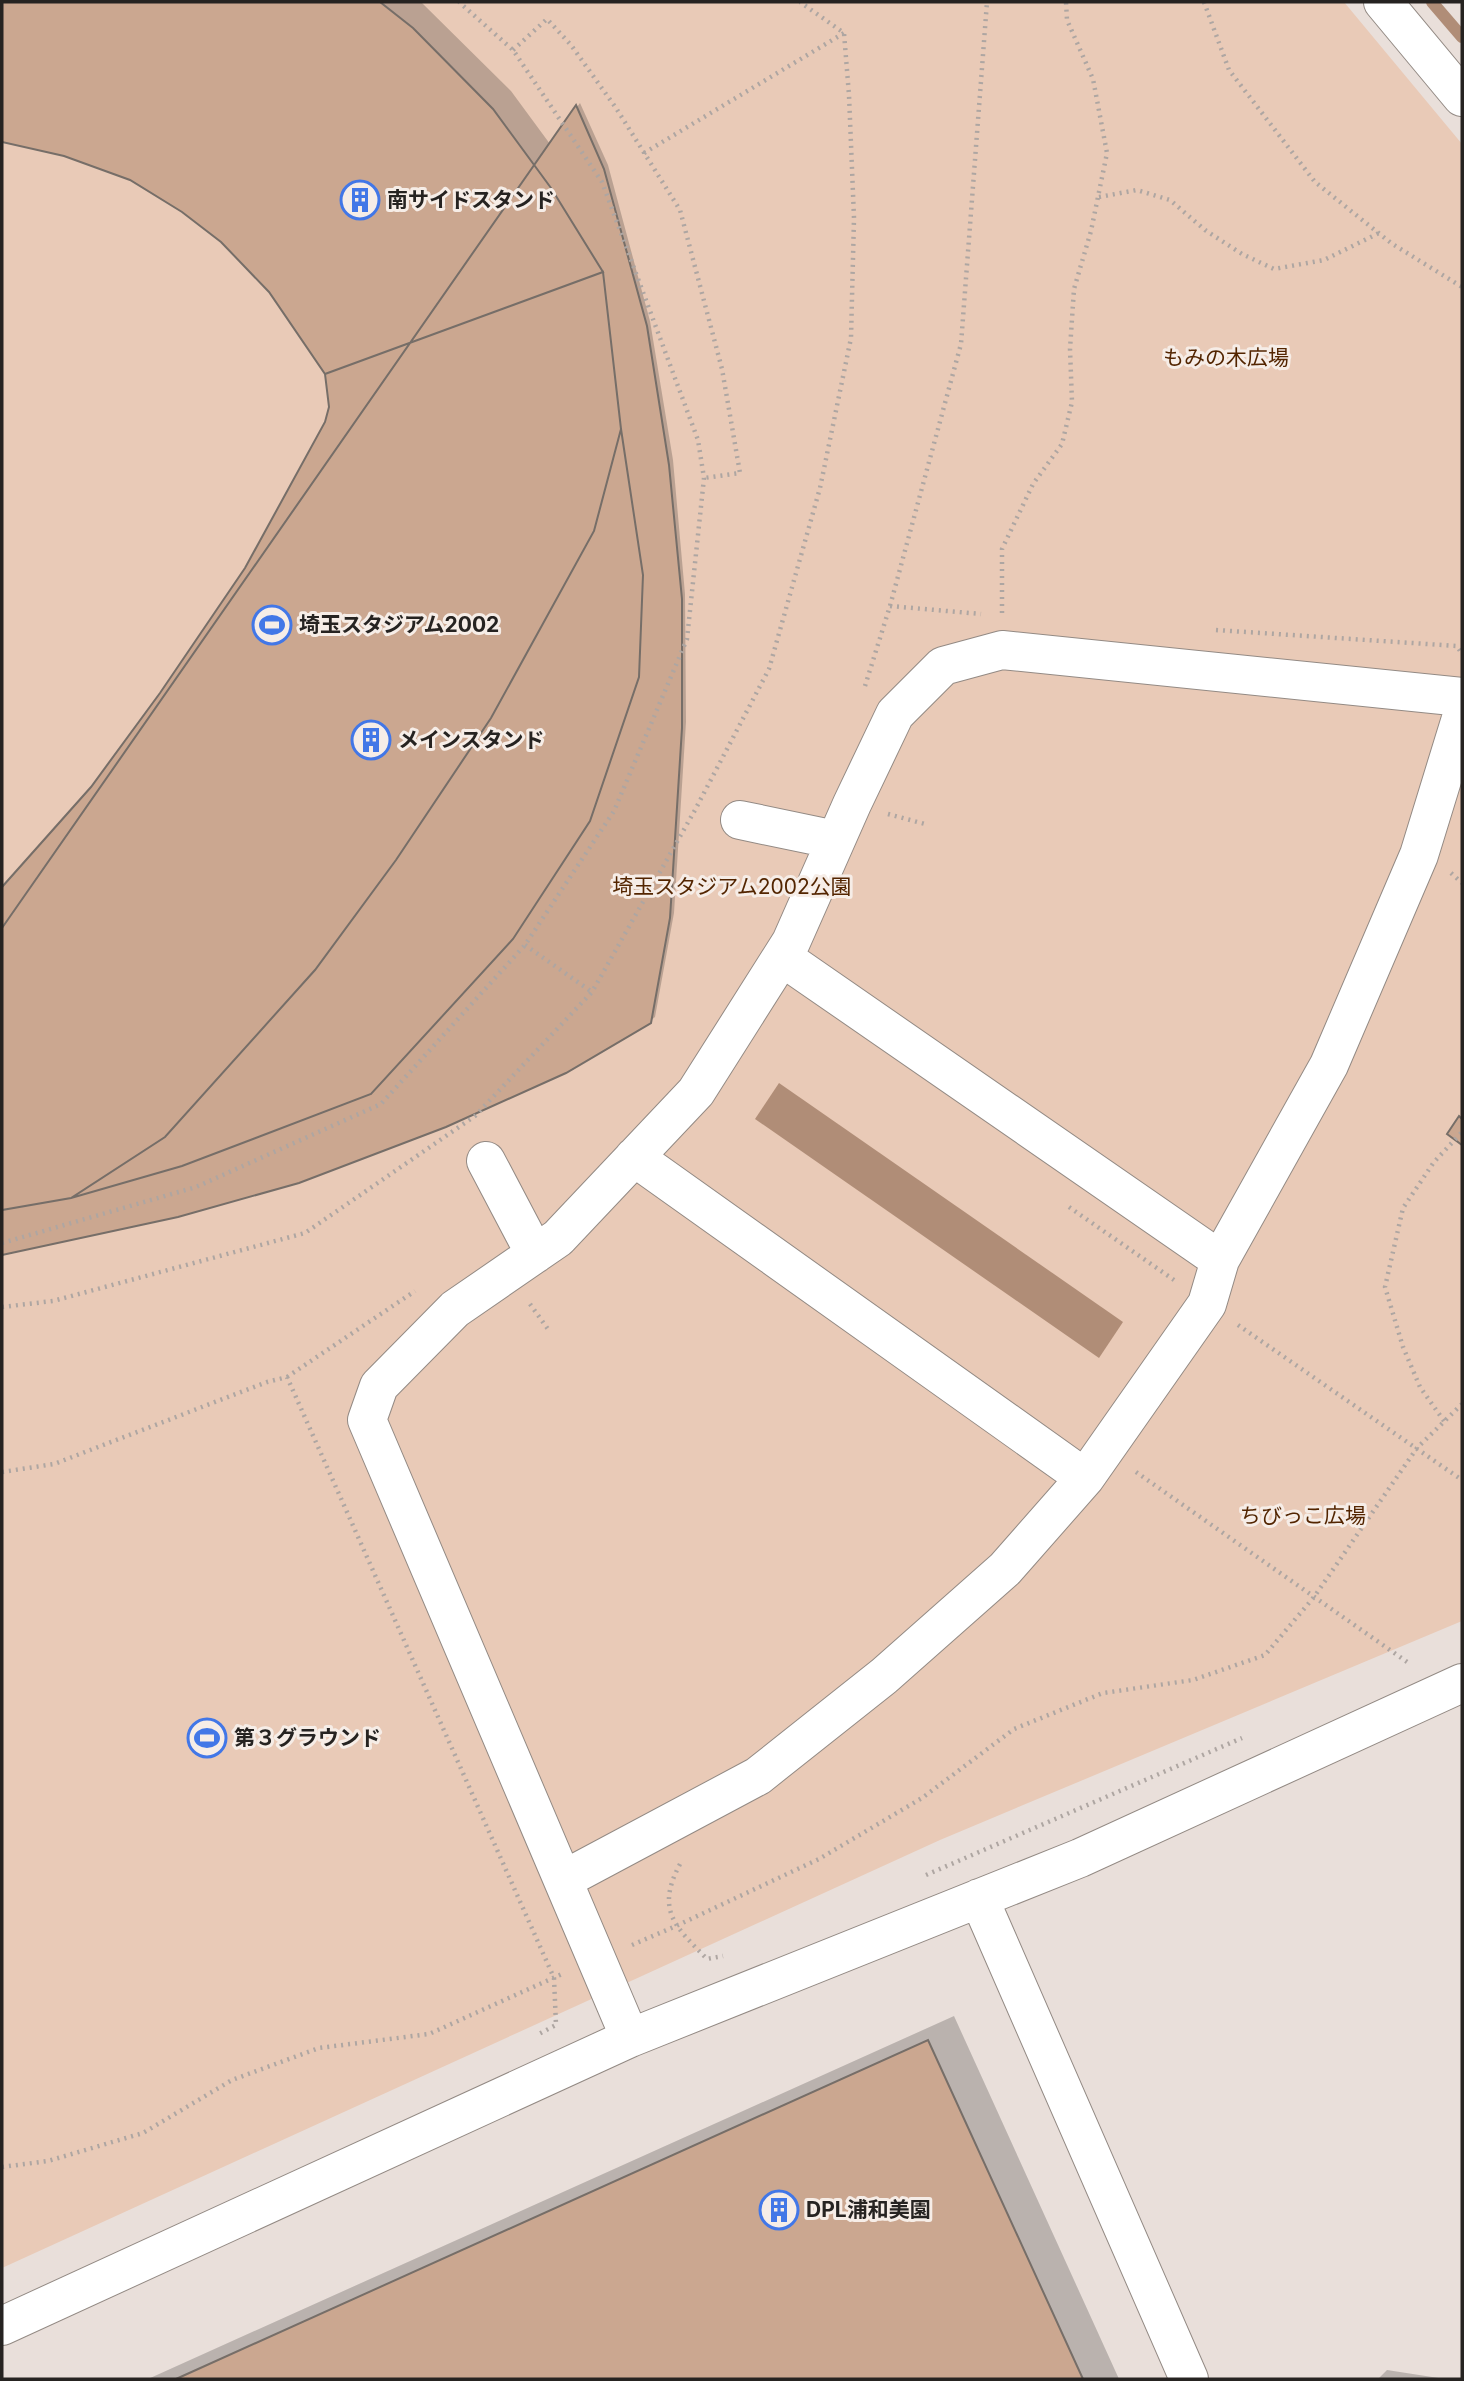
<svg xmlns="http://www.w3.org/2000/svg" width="1464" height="2381" font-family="Inter,'Noto Sans JP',sans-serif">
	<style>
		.green { fill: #e9cab7 }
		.water { fill: #b08d77 }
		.shadow { fill: #0003 }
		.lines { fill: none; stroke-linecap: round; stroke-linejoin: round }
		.stream { stroke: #b08d77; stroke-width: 12 }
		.building { fill: #cba790; stroke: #766e68; stroke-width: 2 }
		.minor-casing { stroke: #938a84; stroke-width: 40 }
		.path { stroke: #aea6a2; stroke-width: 4.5; stroke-dasharray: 2 5; stroke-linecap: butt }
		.minor { stroke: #fff; stroke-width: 38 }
		.labels { text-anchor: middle; stroke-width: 6; stroke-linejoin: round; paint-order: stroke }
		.poi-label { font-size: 21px; font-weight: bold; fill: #262321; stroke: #f6ede7; text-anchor: start }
		.park-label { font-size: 21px; fill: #532500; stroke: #f6ede7 }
	</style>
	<rect width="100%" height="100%" fill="#e9dfda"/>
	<path class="green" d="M2 2H1344L1462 144V1621L940 1840 2 2268Z"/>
	<path class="water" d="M779 1083 1123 1322 1099 1358 755 1119Z"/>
	<path class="shadow" d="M2 2H421L511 91 550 144 580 103 608 165 650 321 673 460 685 594 686 722 674 913 655 1017 650 1021 2 1254V890L92 788 161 694 246 569 326 423 330 407 326 373 271 291 222 241 183 211 131 179 65 154 2 140Z
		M954 2016 1119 2379H148Z
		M1387 2370 1445 2379H1378Z"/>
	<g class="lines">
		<path class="stream" d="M1432 2 1462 37"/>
	</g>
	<path class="building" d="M2 2H380L413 28 493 109 551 188 603 272 621 429 594 531 491 718 396 860 315 970 165 1137 71 1198 2 1210V887L91 787 160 693 245 568 325 422 329 407 325 374 269 292 221 242 182 212 130 180 64 156 2 142Z
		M2 2H380L413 28 493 109 551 188 603 272 325 374 269 292 221 242 182 212 130 180 64 156 2 142Z
		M576 105 604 169 647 326 669 465 682 599V728L670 918 651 1023 566 1073 446 1127 299 1183 178 1217 2 1255V928Z
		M603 272 621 429 643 575 639 677 590 821 513 939 371 1094 182 1166 71 1198 2 1210V887L91 787 160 693 245 568 325 422 329 407 325 374Z
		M1459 1116 1462 1119V1145L1447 1134Z
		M928 2040 1083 2379H176Z"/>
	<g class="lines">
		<defs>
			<path id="minor" d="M1383 2 1462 97
				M740 820 836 840
				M782 957 1220 1260
				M634 1157 1085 1478
				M486 1161 535 1254
				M563 1880 758 1776 884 1676 1005 1569 1085 1478 1207 1304 1220 1260 1329 1065 1419 855 1462 715
				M979 1898 1189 2379
				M630 2038 367 1420 379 1386 455 1309 558 1238 696 1092 791 942 852 804 895 714 943 666 1002 650 1462 697
				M2 2326 630 2038 1080 1858 1462 1683"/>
		</defs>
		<use href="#minor" class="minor-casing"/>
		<path class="path" d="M1204 2 1229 70 1315 182 1391 243 1462 287
			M513 50 547 19 571 45 616 108 680 210 722 369 740 473 704 478
			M644 153 844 33
			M1099 197 1137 190 1170 200 1205 230 1242 254 1274 269 1324 260 1379 233
			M890 606 981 614
			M1002 613V549L1033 484 1062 444 1072 402 1070 349 1074 289 1091 231 1107 153 1093 79 1067 20 1066 2
			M1216 630 1457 646 1462 654
			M865 686 890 606 961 344 987 2
			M888 814 925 824
			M1451 873 1462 883
			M525 945 592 992
			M1069 1207 1174 1280
			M2 1243 196 1187 381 1104 525 945 614 811 687 639 704 478 698 440 602 182 513 50 459 2
			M530 1304 550 1332
			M2 1307 53 1301 305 1233 475 1116 592 992 695 810 769 669 820 488 851 338 854 218 849 95 844 33 800 2
			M1238 1325 1462 1480
			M287 1377 415 1291
			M1444 1421 1420 1387 1403 1347 1385 1287 1403 1208 1434 1162 1462 1132
			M2 1472 54 1464 267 1382 287 1377 554 1978 556 2025 537 2035
			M1136 1472 1410 1664
			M680 1864C655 1911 676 1927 707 1959L723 1956
			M926 1875 1242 1738
			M632 1945 676 1926 819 1859 922 1798 1014 1729 1103 1693 1193 1680 1265 1655 1314 1597 1417 1448 1462 1404
			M2 2167 48 2161 143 2133 232 2080 319 2048 429 2034 562 1974"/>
		<use href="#minor" class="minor"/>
	</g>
	<defs>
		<symbol id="building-ring" viewBox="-11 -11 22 22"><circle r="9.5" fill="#f6ede7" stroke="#4277e7" stroke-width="1.5"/><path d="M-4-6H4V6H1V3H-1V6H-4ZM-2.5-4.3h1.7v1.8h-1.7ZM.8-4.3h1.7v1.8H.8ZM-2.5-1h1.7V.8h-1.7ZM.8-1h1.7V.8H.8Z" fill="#4277e7"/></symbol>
		<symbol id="stadium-ring" viewBox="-11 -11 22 22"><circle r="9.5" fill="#f6ede7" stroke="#4277e7" stroke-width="1.5"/><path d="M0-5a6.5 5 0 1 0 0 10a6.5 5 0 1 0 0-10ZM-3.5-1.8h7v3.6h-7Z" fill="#4277e7"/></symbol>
	</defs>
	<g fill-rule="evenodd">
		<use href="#building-ring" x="338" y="178" width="44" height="44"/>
		<use href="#stadium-ring" x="250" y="603" width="44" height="44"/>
		<use href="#building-ring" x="349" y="718" width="44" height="44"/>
		<use href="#stadium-ring" x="185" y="1716" width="44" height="44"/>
		<use href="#building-ring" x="757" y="2188" width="44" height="44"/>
	</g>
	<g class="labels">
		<g class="poi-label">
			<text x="387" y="207">南サイドスタンド</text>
			<text x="299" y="632">埼玉スタジアム2002</text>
			<text x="398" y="747">メインスタンド</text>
			<text x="234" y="1745">第３グラウンド</text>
			<text x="806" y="2217">DPL浦和美園</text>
		</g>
		<g class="park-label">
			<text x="1226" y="365">もみの木広場</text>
			<text x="732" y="894">埼玉スタジアム2002公園</text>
			<text x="1303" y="1523">ちびっこ広場</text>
		</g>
	</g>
	<rect width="1464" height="2381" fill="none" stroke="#262321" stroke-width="7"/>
</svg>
